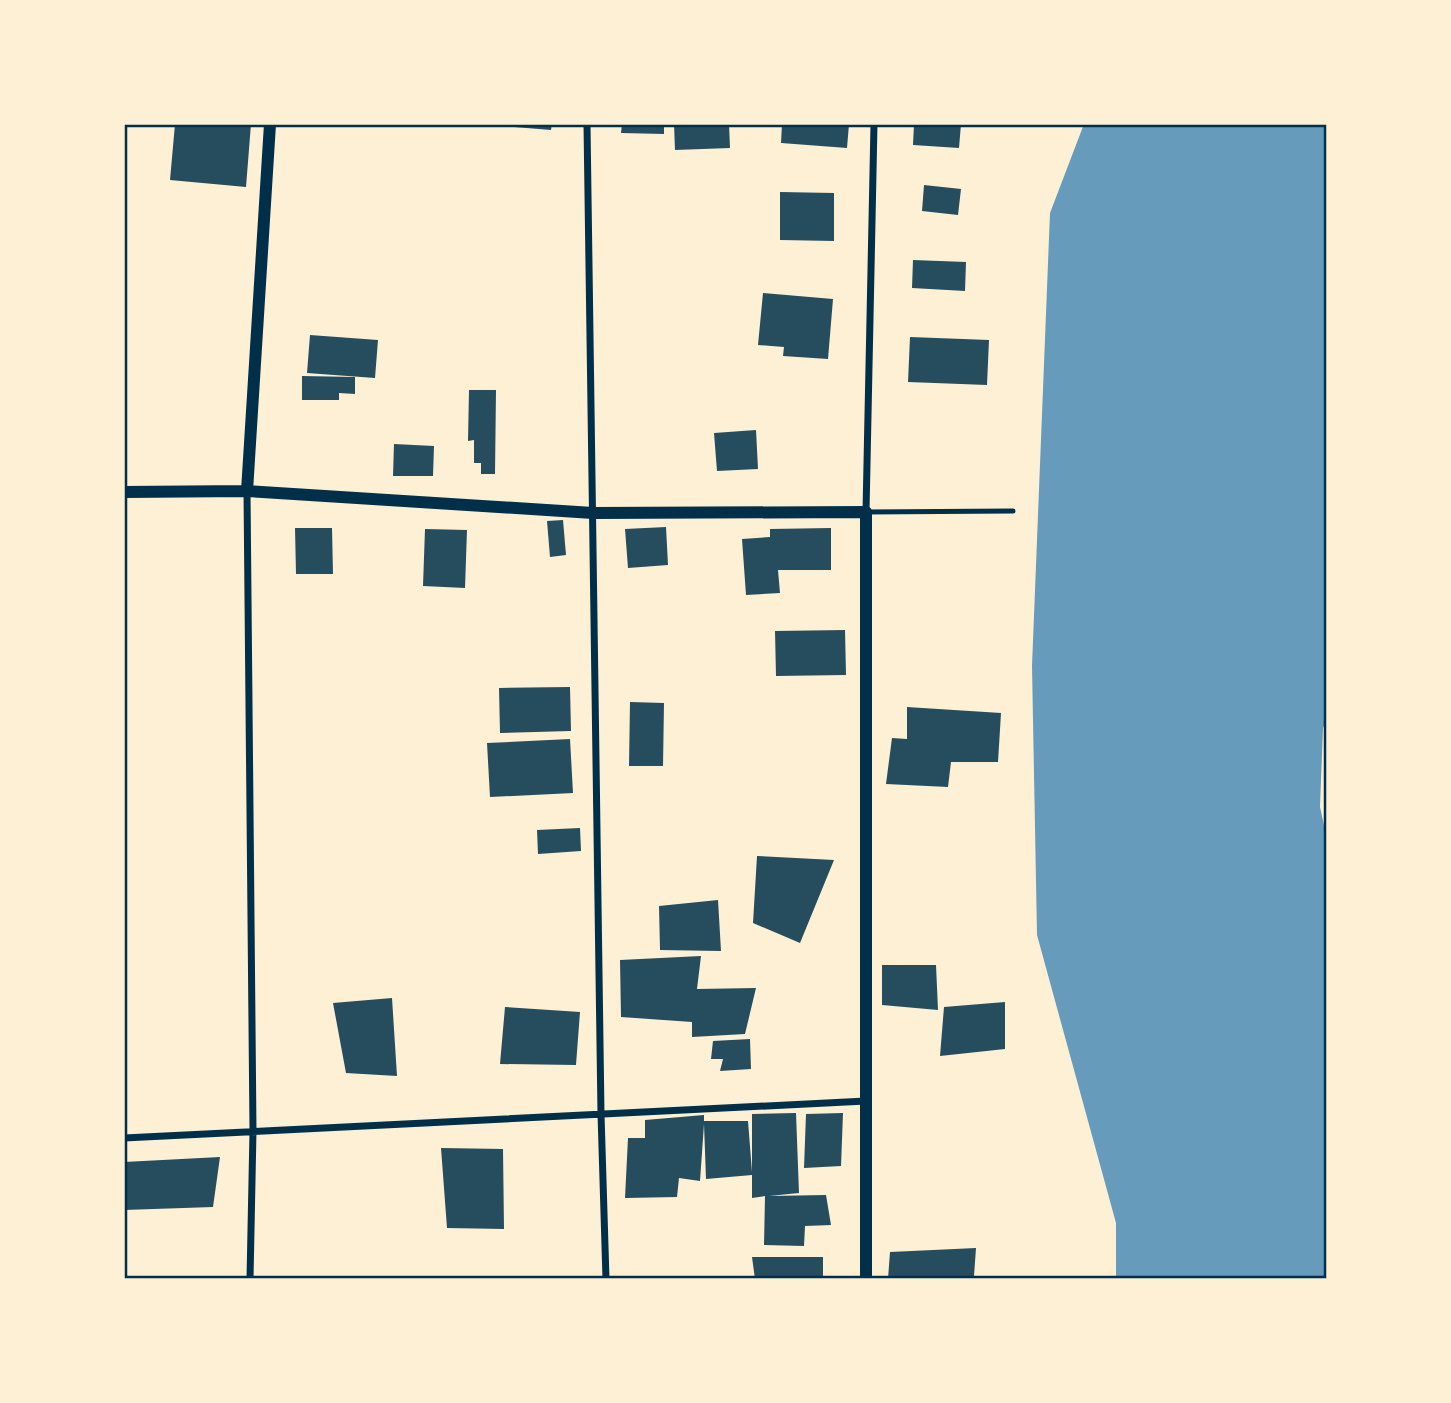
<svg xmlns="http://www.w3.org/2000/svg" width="1451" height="1403" font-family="'Varela Round',sans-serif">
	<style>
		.water { fill: #669bbc }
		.building { fill: #264d5e }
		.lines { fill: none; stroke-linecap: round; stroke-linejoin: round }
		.service { stroke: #003049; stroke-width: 5 }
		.minor { stroke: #003049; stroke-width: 7 }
		.tertiary { stroke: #003049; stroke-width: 12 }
		.neatline { fill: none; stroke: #003049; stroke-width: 2.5 }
	</style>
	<rect width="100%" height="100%" fill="#fdf0d5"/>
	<path class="water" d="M1084 124H1327V720L1323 728 1320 807 1327 839V1279H1116V1223L1037 935 1032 666 1050 213Z"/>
	<path class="building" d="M175 124H251L246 187 170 180Z
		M477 124H552L551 130Z
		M622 124H664V134L621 133Z
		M674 124H729L730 148 675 150Z
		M782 124H849L847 148 781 143Z
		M914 124H961L959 148 913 145Z
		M924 185 961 189 958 215 922 211Z
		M780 192 834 193V241L780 240Z
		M913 260 966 262 965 291 912 288Z
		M763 293 833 299 828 359 783 356 784 347 758 345Z
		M310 335 378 340 375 378 307 373Z
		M910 337 989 340 987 385 908 382Z
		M302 376 355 377V394L339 393V400H302Z
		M469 390H496L495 474H481V463H474V440L468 441Z
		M756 430 758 469 717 471 714 433Z
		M394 444 434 446 433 476H393Z
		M563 520 566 555 550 557 547 521Z
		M666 527 668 565 628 568 625 529Z
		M295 528H332L333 574H296Z
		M831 528V570H778L780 593 746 595 742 539 770 537V529Z
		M425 529 467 530 465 588 423 586Z
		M845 630 846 675 776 676 775 631Z
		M570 687 571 731 500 733 499 688Z
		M630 702 664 703 663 766H629Z
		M907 707 1001 713 998 762H951L948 787 886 784 892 738 907 739Z
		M570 739 573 793 490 797 487 743Z
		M580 828 581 851 538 854 537 830Z
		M757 856 834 860 800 943 753 923Z
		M718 900 721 951 660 950 659 906Z
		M701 956 697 989 756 988 745 1034 692 1037V1022L621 1017 620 960Z
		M882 965H936L938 1010 882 1005Z
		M392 998 397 1076 346 1073 333 1003Z
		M1005 1002V1049L940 1056 944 1007Z
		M505 1007 580 1012 576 1065 500 1064Z
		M750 1039 751 1069 720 1071 723 1059H711L713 1041Z
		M796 1113 799 1193 769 1196 826 1195 831 1225 805 1226 804 1246 764 1245 765 1196 752 1198V1175L706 1179 704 1124 700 1181 679 1178 677 1197 625 1198 628 1138H645V1120L704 1115V1121H748L752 1172V1114Z
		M843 1113 841 1166 804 1168 806 1114Z
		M441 1148 503 1149 504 1229 447 1228Z
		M220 1157 213 1207 124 1210V1162Z
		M976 1248 974 1276 1027 1279H888L890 1252Z
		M752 1257H823V1279H755Z"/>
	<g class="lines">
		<path class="service" d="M866 512 1013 511"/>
		<path class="minor" d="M587 124 601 1114 606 1279
			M247 491 253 1131 250 1279
			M866 512 874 124
			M124 1138 866 1101"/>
		<path class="tertiary" d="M247 491 270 124
			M124 492 247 491 593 513 866 512V1279"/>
	</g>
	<rect width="1451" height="1403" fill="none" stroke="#fdf0d5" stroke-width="252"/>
	<rect x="126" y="126" width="1199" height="1151" class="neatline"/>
</svg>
